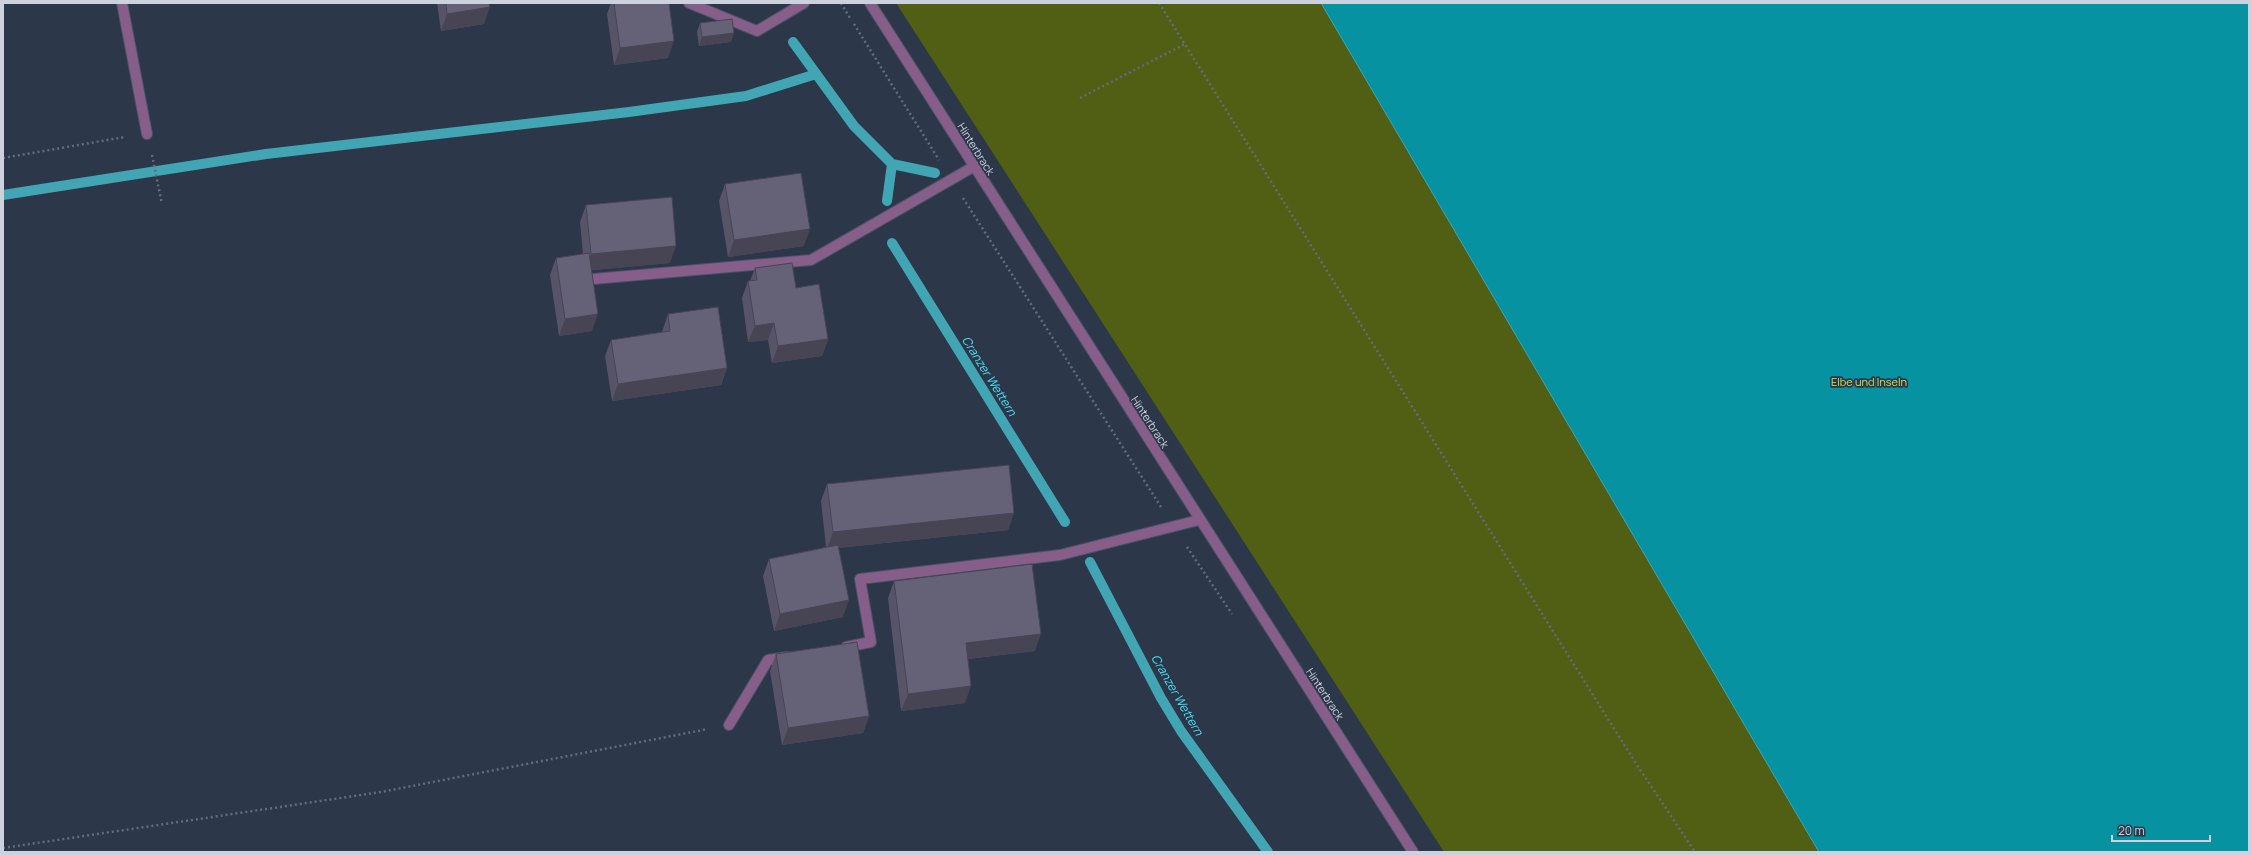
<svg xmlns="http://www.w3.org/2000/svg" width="2252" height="855" font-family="Manrope,sans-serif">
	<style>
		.green { fill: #505f13 }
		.water { fill: #0692a1; stroke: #41a5b3 }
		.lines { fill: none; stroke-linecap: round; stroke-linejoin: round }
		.stream { stroke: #41a5b3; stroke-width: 10 }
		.minor-casing { stroke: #495364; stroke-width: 12 }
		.path { stroke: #626c7c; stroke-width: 2.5; stroke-dasharray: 2 3; stroke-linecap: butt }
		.minor { stroke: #875d8a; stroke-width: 10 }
		.wall { fill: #575467 }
		.shaded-wall { fill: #474554 }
		.building { fill: #656278; stroke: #474554 }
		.labels { text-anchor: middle; stroke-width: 3.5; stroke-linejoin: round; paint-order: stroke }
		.street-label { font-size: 11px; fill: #cbd2de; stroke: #2c3749 }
		.park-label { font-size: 11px; fill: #c7e462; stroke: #2c3749 }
		.water-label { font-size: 12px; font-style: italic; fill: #4ae2f6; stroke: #2c3749 }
	</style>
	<rect width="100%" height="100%" fill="#2c3749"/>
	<path class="green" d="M896 3H2249V852H1444Z"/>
	<path class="water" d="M1321 3H2249V852H1819Z"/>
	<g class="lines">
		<path class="stream" d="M793 42 854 126 892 164 935 173
			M3 195 266 154 629 112 746 96 816 74
			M887 201 892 164
			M892 243 1065 522
			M1090 562 1161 698 1181 731 1268 852"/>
		<defs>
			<path id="minor" d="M122 3 147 134
				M689 3 757 31 804 3
				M870 3 1413 852
				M593 279 811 260 973 167
				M846 647 871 642 860 579 1060 555 1199 520
				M729 725 768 660 787 657"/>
		</defs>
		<use href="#minor" class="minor-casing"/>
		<path class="path" d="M841 3 850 18
			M1159 3 1635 762 1695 852
			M854 24 939 160
			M1080 98 1185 44
			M152 155 162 204
			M3 158 125 137
			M963 198 1161 507
			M1187 547 1232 614
			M3 848 381 792 708 729"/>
		<use href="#minor" class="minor"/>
	</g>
	<path class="wall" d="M437 3H489L484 24 441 31Z
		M611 3H669L668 58 614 65 607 14Z
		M700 23 731 42 699 46 697 32Z
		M725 184 804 246 728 257 719 201Z
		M586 205 670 263 592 270V331L559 336 550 275 556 258 583 254 580 222Z
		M755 268 796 288 828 339 822 356 772 363 768 340 748 342 742 298 748 281H750Z
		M668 314 727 368 721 385 612 401 605 356 611 340 662 332Z
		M827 484 1014 513 1008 530 838 548 843 617 774 631 763 576 769 559 826 547 821 501Z
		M894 581 1035 651 968 659 965 703 901 711 888 598Z
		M776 654 869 716 863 733 782 745 770 671Z"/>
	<path class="shaded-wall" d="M490 7 484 24 441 31 447 14Z
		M734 33 731 42 699 46 702 37Z
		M674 41 668 58 614 65 620 48Z
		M810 229 804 246 728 257 734 240Z
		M676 246 670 263 585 271 591 254Z
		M598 314 592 331 559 336 565 319Z
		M774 323 768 340 748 342 755 326Z
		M828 339 822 356 772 363 778 346Z
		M727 368 721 385 612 401 618 384Z
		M1014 513 1008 530 827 549 833 532Z
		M849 600 843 617 774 631 780 614Z
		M1041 634 1035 651 960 660 966 643Z
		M971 686 965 703 901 711 908 694Z
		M869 716 863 733 782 745 788 728Z"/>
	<path class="building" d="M446 3H489L490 7 447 14Z
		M614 3H669L674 41 620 48Z
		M732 19 734 33 702 37 700 23Z
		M801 173 810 229 734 240 725 184Z
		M672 197 676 246 591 254 586 205Z
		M589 253 598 314 565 319 556 258Z
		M792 263 796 288 819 284 828 339 778 346 774 323 755 326 748 281 757 280 755 268Z
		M718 307 727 368 618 384 611 340 670 331 668 314Z
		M1009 465 1014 513 833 532 827 484Z
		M838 545 849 600 780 614 769 559Z
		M1032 564 1041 634 966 643 971 686 908 694 894 581Z
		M857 642 869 716 788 728 776 654Z"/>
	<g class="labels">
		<g class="street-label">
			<text transform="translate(976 149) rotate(58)" y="4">Hinterbrack</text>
			<text transform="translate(1150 422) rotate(57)" y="4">Hinterbrack</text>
			<text transform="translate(1325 694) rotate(57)" y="4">Hinterbrack</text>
		</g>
		<g class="park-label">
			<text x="1869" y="386">Elbe und Inseln</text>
		</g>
		<g class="water-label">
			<text transform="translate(989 376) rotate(58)" y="4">Cranzer Wettern</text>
			<text transform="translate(1177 695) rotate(60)" y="4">Cranzer Wettern</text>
		</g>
	</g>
	<rect width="2252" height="855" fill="none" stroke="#cbd2de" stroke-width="8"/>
	<path d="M2112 835v6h98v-6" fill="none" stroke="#cbd2de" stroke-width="2"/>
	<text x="2118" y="835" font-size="12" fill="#cbd2de" stroke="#2c3749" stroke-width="3" paint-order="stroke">20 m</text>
</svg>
